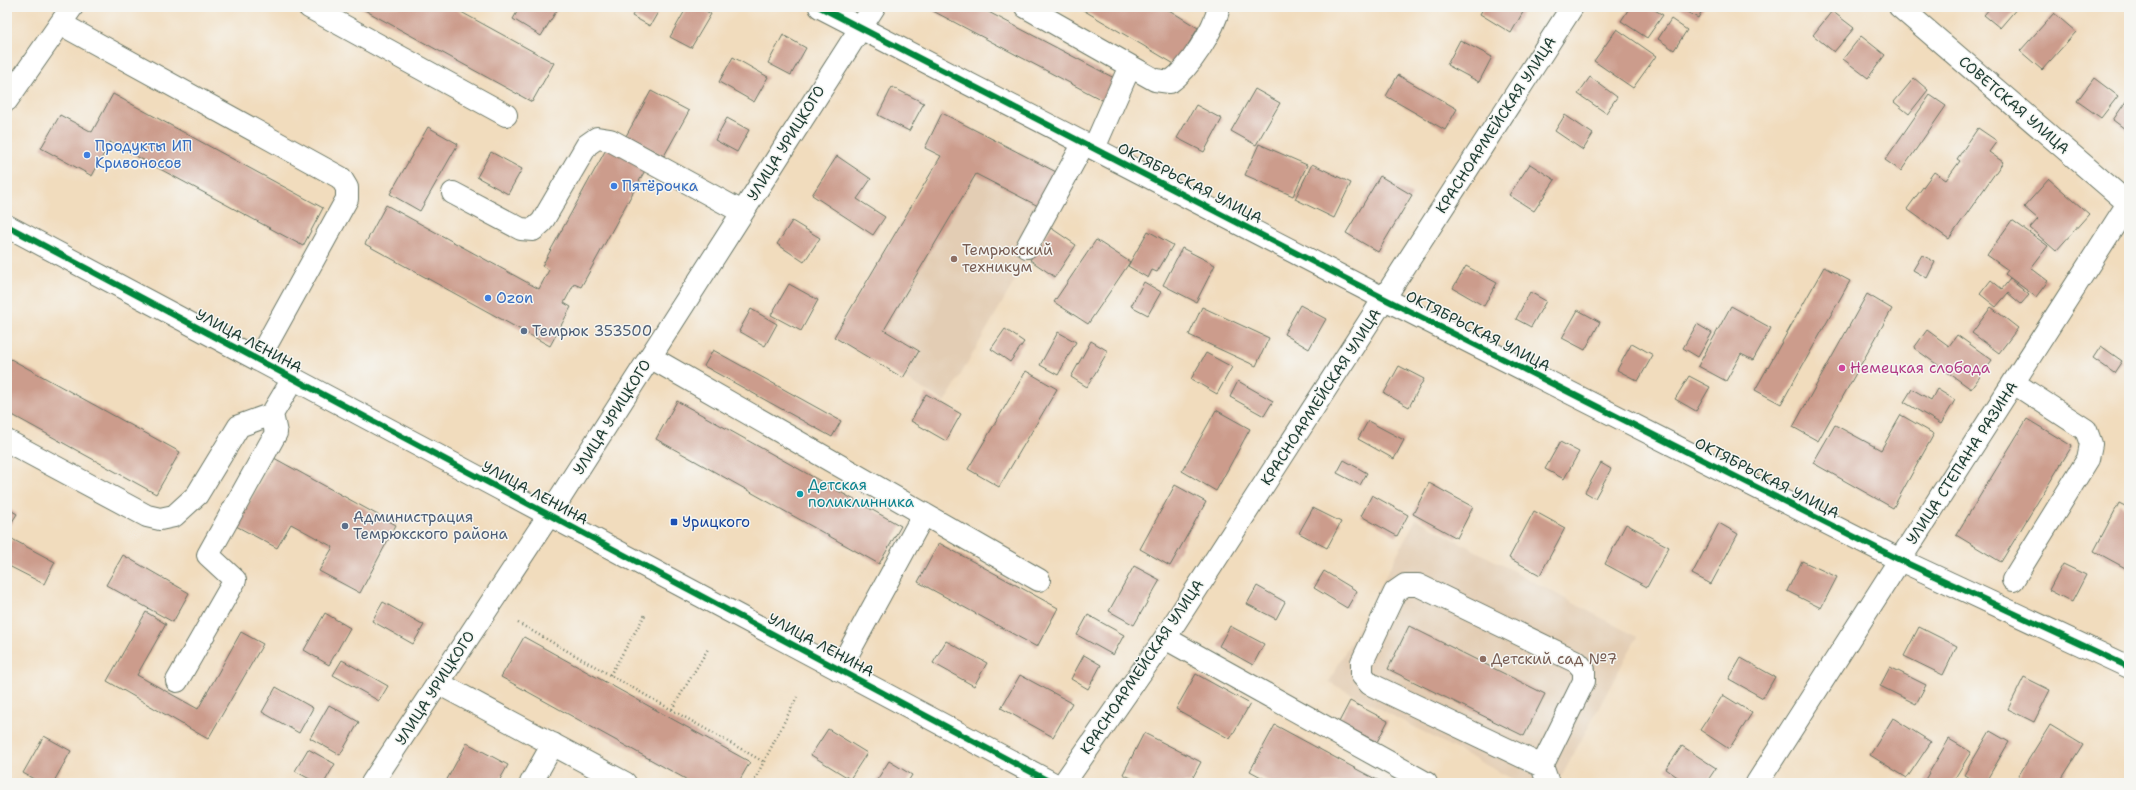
<svg xmlns="http://www.w3.org/2000/svg" width="2136" height="790" font-family="'Shantell Sans',sans-serif">
	<style>
		.built { fill: #e3cdb4 }
		.building { fill: #cc9c8c }
		.lines { fill: none; stroke-linecap: round; stroke-linejoin: round }
		.minor-casing { stroke: #687564; stroke-width: 24 }
		.path { stroke: #687564; stroke-width: 2.5; stroke-dasharray: 1 3; stroke-linecap: butt }
		.minor { stroke: #fff; stroke-width: 22 }
		.cycleway-casing { stroke: #f6f6f2; stroke-width: 8 }
		.cycleway { stroke: #00873e; stroke-width: 6 }
		.shop-dot { fill: #3f7fe0; stroke: #f6f6f2; stroke-width: 1.5 }
		.education-dot { fill: #8d6e63; stroke: #f6f6f2; stroke-width: 1.5 }
		.service-dot { fill: #5c6f8a; stroke: #f6f6f2; stroke-width: 1.5 }
		.hotel-dot { fill: #d1479c; stroke: #f6f6f2; stroke-width: 1.5 }
		.culture-dot { fill: #0f9aa8; stroke: #f6f6f2; stroke-width: 1.5 }
		.transit-dot { fill: #1a4fb4; stroke: #f6f6f2; stroke-width: 1.5 }
		.labels { text-anchor: middle; stroke-width: 3; stroke-linejoin: round; paint-order: stroke }
		.street-label { font-size: 15px; fill: #1f3d34; stroke: #f6f6f2 }
		.shop-label { font-size: 15px; fill: #366cbe; stroke: #f6f6f2; text-anchor: start }
		.education-label { font-size: 15px; fill: #785e54; stroke: #f6f6f2; text-anchor: start }
		.service-label { font-size: 15px; fill: #4e5e75; stroke: #f6f6f2; text-anchor: start }
		.hotel-label { font-size: 15px; fill: #b23c85; stroke: #f6f6f2; text-anchor: start }
		.culture-label { font-size: 15px; fill: #0d838f; stroke: #f6f6f2; text-anchor: start }
		.transit-label { font-size: 15px; fill: #164399; stroke: #f6f6f2; text-anchor: start }
	</style>
	<rect width="100%" height="100%" fill="#f6f6f2"/>
	<filter id="ink" filterUnits="userSpaceOnUse"><feTurbulence type="fractalNoise" baseFrequency=".025" numOctaves="2"/><feDisplacementMap in="SourceGraphic" scale="8" xChannelSelector="R" yChannelSelector="G"/><feConvolveMatrix kernelMatrix="1 2 1 2 8 2 1 2 1" color-interpolation-filters="sRGB"/></filter>
	<filter id="wash" filterUnits="userSpaceOnUse"><feTurbulence type="fractalNoise" baseFrequency=".012" numOctaves="4" result="noise"/><feDisplacementMap in="SourceGraphic" scale="16" xChannelSelector="R" yChannelSelector="G"/><feGaussianBlur stdDeviation="0.9" result="paint"/><feColorMatrix in="noise" values="0 0 0 0 0 0 0 0 0 0 0 0 0 0 0 0 0 1.4 0 .05"/><feComposite in="paint" operator="in"/></filter>
	<g filter="url(#wash)">
		<rect width="100%" height="100%" fill="#f1dcbd"/>
		<path class="built" d="M942 113 1073 180 945 402 834 337 941 157 925 148Z
			M1416 519 1637 637 1558 783H1520L1329 682Z"/>
		<g id="blocks">
			<path class="building" d="M359 7H452L554 63 532 102Z
				M520 7H552L557 10 541 36 513 19Z
				M637 7H661L650 26 632 16Z
				M687 7H699L711 14 691 48 670 37Z
				M935 7H979L1116 79 1104 101 933 11Z
				M1078 7H1164L1198 28 1176 65Z
				M1484 7H1526L1511 33 1480 14Z
				M1630 7H1650L1663 15 1647 38 1621 21Z
				M1678 7H1704L1698 18Z
				M1991 7H2018L2000 28 1984 15Z
				M1832 11 1854 28 1834 52 1813 35Z
				M2054 13 2076 32 2042 70 2020 51Z
				M1671 19 1687 30 1674 50 1658 39Z
				M1617 29 1656 56 1633 88 1594 61Z
				M783 35 806 48 791 75 768 63Z
				M1861 36 1885 55 1868 78 1843 59Z
				M1460 40 1492 57 1479 82 1447 65Z
				M733 57 768 77 754 102 719 82Z
				M1398 75 1457 109 1445 130 1386 96Z
				M1590 77 1617 97 1606 113 1578 94Z
				M1914 78 1928 90 1909 114 1894 102Z
				M2094 78 2118 96 2101 118 2077 101Z
				M892 87 924 103 909 131 878 115Z
				M1255 89 1280 103 1256 145 1231 131Z
				M651 91 689 111 664 156 626 136Z
				M113 94 323 208 303 246 110 142 92 176 41 148 60 115 92 132Z
				M1930 95 1946 106 1901 171 1885 160Z
				M2129 97V132L2113 120Z
				M1196 105 1222 119 1204 152 1177 138Z
				M942 113 1060 174 1042 208 976 174 884 330 919 351 903 378 834 337 941 156 925 148Z
				M1565 115 1593 134 1583 150 1555 131Z
				M727 118 749 130 737 152 715 140Z
				M428 127 458 144 420 211 390 194Z
				M1978 128 1997 141 1989 152 2003 162 1949 239 1907 209 1934 172 1946 180 1960 161 1957 159Z
				M609 144 648 165 581 287 574 284 564 303 571 307 550 346 365 244 386 205 539 289 549 270 542 266Z
				M1259 144 1307 165 1293 196 1245 175Z
				M491 152 522 169 508 194 477 177Z
				M837 156 871 179 857 199 885 217 873 235 812 195Z
				M1312 164 1351 183 1334 218 1295 199Z
				M1530 164 1555 180 1534 211 1509 195Z
				M1380 176 1412 195 1378 252 1346 233Z
				M2049 179 2089 214 2056 251 2030 228 2038 219 2024 207Z
				M2012 220 2048 246 2031 268 2048 281 2036 297 2005 274 2008 270 1987 255Z
				M792 221 820 238 804 262 777 244Z
				M1051 228 1076 245 1055 277 1030 260Z
				M1148 231 1173 245 1157 272 1152 270 1148 278 1128 266Z
				M1096 240 1130 262 1088 324 1054 302Z
				M1182 248 1215 265 1196 302 1163 285Z
				M1922 255 1935 262 1927 278 1913 270Z
				M1466 266 1497 283 1484 306 1453 288Z
				M1824 267 1850 281 1781 404 1755 390Z
				M2010 279 2029 295 2021 304 2008 293 1996 307 1980 294 1991 280 2002 289Z
				M1144 282 1161 292 1148 315 1131 306Z
				M789 284 818 300 801 331 771 315Z
				M1530 292 1546 301 1531 327 1516 319Z
				M1867 294 1892 309 1818 441 1793 427Z
				M1300 305 1326 319 1309 349 1284 334Z
				M1731 306 1771 328 1753 360 1741 354 1726 381 1698 366Z
				M1202 307 1269 338 1256 366 1189 335Z
				M1991 307 2018 328 1999 353 1972 333Z
				M751 309 777 324 765 346 739 331Z
				M1578 310 1600 322 1585 350 1562 338Z
				M1697 324 1712 333 1698 357 1683 348Z
				M1005 329 1024 342 1010 362 991 349Z
				M1927 330 1949 346 1957 335 1992 360 1971 389 1914 348Z
				M1058 332 1076 342 1058 375 1040 365Z
				M1091 341 1108 351 1087 387 1071 377Z
				M1632 343 1653 355 1638 381 1617 370Z
				M2101 346 2122 361 2114 373 2093 358Z
				M713 350 841 421 832 437 704 366Z
				M1206 353 1232 367 1217 394 1191 379Z
				M7 357 180 452 156 494 7 412Z
				M1399 366 1424 379 1409 407 1384 393Z
				M1026 371 1057 389 999 487 968 469Z
				M1689 376 1710 387 1696 411 1675 399Z
				M1238 381 1273 401 1264 416 1230 397Z
				M1912 389 1931 400 1937 389 1955 400 1941 424 1904 402Z
				M926 394 961 414 946 441 911 421Z
				M677 401 901 526 879 564 656 439Z
				M1216 410 1250 429 1216 491 1182 471Z
				M1901 415 1934 434 1893 508 1813 463 1835 425 1881 450Z
				M2027 419 2072 446 2001 562 1956 535Z
				M1368 421 1404 440 1394 459 1358 439Z
				M1560 442 1579 452 1564 479 1545 469Z
				M274 458 396 525 360 593 319 571 333 547 291 524 277 548 236 526Z
				M1344 460 1367 473 1360 485 1337 473Z
				M1601 463 1611 469 1595 498 1585 492Z
				M1429 483 1473 507 1457 538 1413 514Z
				M1175 485 1206 502 1170 566 1140 549Z
				M1372 495 1408 515 1397 536 1361 516Z
				M2119 503 2129 508V570L2094 551Z
				M7 508 17 514 10 525 7 523Z
				M1313 508 1341 522 1327 548 1299 533Z
				M1534 511 1565 528 1540 575 1509 558Z
				M1719 523 1738 534 1711 584 1692 574Z
				M1626 524 1669 547 1647 587 1605 564Z
				M12 539 55 562 44 584 7 565V549Z
				M939 543 1058 608 1037 647 918 582Z
				M123 555 189 593 173 622 106 585Z
				M1802 561 1837 577 1821 608 1787 591Z
				M2063 564 2086 575 2072 602 2049 590Z
				M1134 566 1160 580 1134 625 1109 611Z
				M1324 571 1357 591 1347 608 1314 588Z
				M1257 586 1285 602 1276 619 1247 604Z
				M383 602 424 625 413 644 372 621Z
				M146 612 166 624 137 675 198 709 241 632 263 644 208 739 107 681Z
				M325 613 350 628 329 665 304 650Z
				M1088 615 1124 635 1113 655 1077 635Z
				M1230 626 1264 644 1253 665 1219 646Z
				M1409 626 1545 694 1524 736 1388 669Z
				M1919 627 1957 646 1943 675 1904 656Z
				M524 637 750 762 738 783H693L501 677Z
				M946 641 987 663 974 686 933 663Z
				M1084 655 1101 665 1088 689 1071 679Z
				M1741 658 1775 677 1763 698 1729 679Z
				M342 660 388 686 379 701 333 675Z
				M1890 667 1926 685 1916 704 1880 686Z
				M1196 674 1250 704 1230 739 1176 709Z
				M1020 675 1072 703 1053 737 1001 708Z
				M2024 677 2050 690 2034 722 2008 709Z
				M276 687 313 708 299 733 262 712Z
				M1723 695 1752 713 1729 749 1700 730Z
				M1350 701 1388 721 1377 742 1339 722Z
				M329 705 359 722 340 755 310 738Z
				M1893 718 1931 742 1907 778 1870 755Z
				M1275 725 1360 771 1383 783H1272L1250 771Z
				M2050 725 2083 745 2059 783H2014Z
				M828 729 867 753 850 779 811 755Z
				M1990 731 2009 742 1985 783H1979L1964 775Z
				M1144 733 1201 762 1190 783H1141L1123 774Z
				M44 736 71 751 53 783H41L23 773Z
				M1949 739 1971 752 1952 783H1923Z
				M467 743 508 765 498 783H445Z
				M1682 746 1716 768 1706 783H1686L1666 769Z
				M308 749 335 764 324 783H317L295 771Z
				M889 761 912 775 907 783H875Z"/>
		</g>
	</g>
	<g filter="url(#ink)">
		<use href="#blocks" fill-opacity="0" stroke="#687564" stroke-width="1"/>
		<g class="lines">
			<defs>
				<path id="minor" d="M309 7 506 115
					M820 7 1385 299 1900 560 2129 667
					M1026 7 1130 66 1094 148
					M1900 7 2129 204
					M61 24 341 178 347 188V199L258 360
					M1130 66 1155 80 1170 82C1189 69 1214 30 1219 7
					M7 100 72 7
					M453 193 521 229 533 230 542 222 587 145 597 138 610 140 742 212
					M7 226 1052 783
					M1027 247 1084 143
					M650 357 1039 580
					M7 441 147 516 160 519 174 516 197 495 239 426 272 414
					M2013 580 2088 459 2091 444 2086 430 2014 383
					M1165 638 1426 783
					M839 670 924 514
					M177 681 235 580 208 555 276 433 272 414 293 379
					M438 683 625 783
					M1542 766 1370 684 1362 675V662L1395 592 1405 585H1418L1577 662 1584 670V681L1542 766 1548 783
					M372 783 549 515 874 7
					M531 783 553 744
					M1064 783 1165 638 1572 7
					M1757 783 2129 202"/>
			</defs>
			<use href="#minor" class="minor-casing"/>
			<path class="path" d="M518 623 764 762
				M610 675 645 615
				M672 709 708 649
				M753 783 797 697"/>
			<use href="#minor" class="minor"/>
			<defs>
				<path id="cycleway" d="M820 7 1385 299 1900 560 2129 667
					M7 226 1052 783"/>
			</defs>
			<use href="#cycleway" class="cycleway-casing"/>
			<use href="#cycleway" class="cycleway"/>
		</g>
	</g>
	<g class="shop-dot">
		<circle cx="87" cy="155" r="4"/>
		<circle cx="614" cy="186" r="4"/>
		<circle cx="488" cy="298" r="4"/>
	</g>
	<g class="education-dot">
		<circle cx="954" cy="259" r="4"/>
		<circle cx="1483" cy="659" r="4"/>
	</g>
	<g class="service-dot">
		<circle cx="524" cy="331" r="4"/>
		<circle cx="345" cy="526" r="4"/>
	</g>
	<circle class="hotel-dot" cx="1842" cy="368" r="4"/>
	<circle class="culture-dot" cx="800" cy="494" r="4"/>
	<rect class="transit-dot" x="670" y="518" width="8" height="8" rx="2"/>
	<g class="labels">
		<g class="street-label">
			<text transform="translate(2014 105) rotate(41)" y="5">СОВЕТСКАЯ УЛИЦА</text>
			<text transform="translate(1496 125) rotate(-57)" y="5">КРАСНОАРМЕЙСКАЯ УЛИЦА</text>
			<text transform="translate(786 143) rotate(-58)" y="5">УЛИЦА УРИЦКОГО</text>
			<text transform="translate(1190 183) rotate(27)" y="5">ОКТЯБРЬСКАЯ УЛИЦА</text>
			<text transform="translate(1478 331) rotate(27)" y="5">ОКТЯБРЬСКАЯ УЛИЦА</text>
			<text transform="translate(249 341) rotate(28)" y="5">УЛИЦА ЛЕНИНА</text>
			<text transform="translate(1321 397) rotate(-57)" y="5">КРАСНОАРМЕЙСКАЯ УЛИЦА</text>
			<text transform="translate(612 417) rotate(-58)" y="5">УЛИЦА УРИЦКОГО</text>
			<text transform="translate(1962 463) rotate(-57)" y="5">УЛИЦА СТЕПАНА РАЗИНА</text>
			<text transform="translate(1767 478) rotate(27)" y="5">ОКТЯБРЬСКАЯ УЛИЦА</text>
			<text transform="translate(535 493) rotate(28)" y="5">УЛИЦА ЛЕНИНА</text>
			<text transform="translate(821 645) rotate(28)" y="5">УЛИЦА ЛЕНИНА</text>
			<text transform="translate(1142 667) rotate(-56)" y="5">КРАСНОАРМЕЙСКАЯ УЛИЦА</text>
			<text transform="translate(435 688) rotate(-57)" y="5">УЛИЦА УРИЦКОГО</text>
		</g>
		<g class="shop-label">
			<text x="95" y="151">Продукты ИП<tspan x="95" dy="17">Кривоносов</tspan></text>
			<text x="622" y="191">Пятёрочка</text>
			<text x="496" y="303">Ozon</text>
		</g>
		<g class="education-label">
			<text x="962" y="255">Темрюкский<tspan x="962" dy="17">техникум</tspan></text>
			<text x="1491" y="664">Детский сад №7</text>
		</g>
		<g class="service-label">
			<text x="532" y="336">Темрюк 353500</text>
			<text x="353" y="522">Администрация<tspan x="353" dy="17">Темрюкского района</tspan></text>
		</g>
		<g class="hotel-label">
			<text x="1850" y="373">Немецкая слобода</text>
		</g>
		<g class="culture-label">
			<text x="808" y="490">Детская<tspan x="808" dy="17">поликлинника</tspan></text>
		</g>
		<g class="transit-label">
			<text x="682" y="527">Урицкого</text>
		</g>
	</g>
	<rect width="2136" height="790" fill="none" stroke="#f6f6f2" stroke-width="24"/>
</svg>
